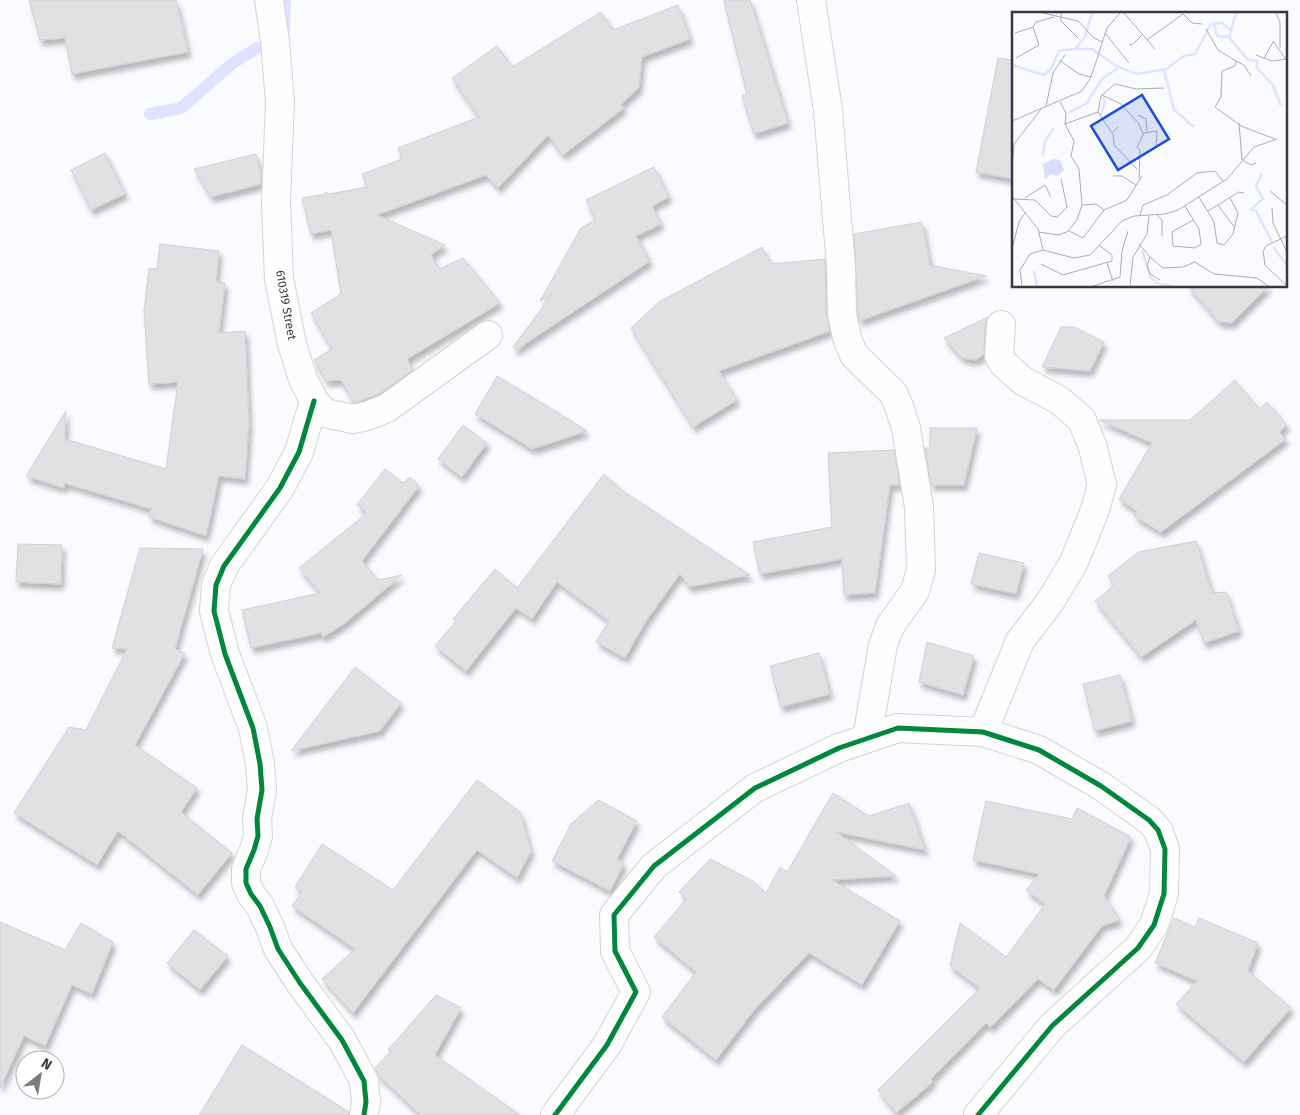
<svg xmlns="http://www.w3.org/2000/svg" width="1300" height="1115" font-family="'Fira Sans',sans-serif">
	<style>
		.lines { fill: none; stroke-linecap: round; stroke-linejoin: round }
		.stream { stroke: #e1e2ff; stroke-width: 12 }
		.building { fill: #e0e1e2; stroke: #d0d0d3; filter: url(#shadow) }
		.street-casing { stroke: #d3d3d5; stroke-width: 30 }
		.street { stroke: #fefeff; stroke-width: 28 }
		.cycleway-casing { stroke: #fff; stroke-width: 8 }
		.cycleway { stroke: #00873e; stroke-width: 5 }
		.labels { text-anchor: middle; stroke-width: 5; stroke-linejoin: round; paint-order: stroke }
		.street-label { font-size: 12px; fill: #39393b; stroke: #fff }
		.inset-river { fill: none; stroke: #e1e2ff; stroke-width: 2.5 }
		.inset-road { fill: none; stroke: #adadb0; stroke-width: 1 }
		.view { fill: #1d4ed8; fill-opacity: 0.15; stroke: #1d4ed8; stroke-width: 2.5 }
		.inset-edge { fill: none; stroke: #39393b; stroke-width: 2.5 }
	</style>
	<defs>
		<filter id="shadow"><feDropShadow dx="3" dy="5.5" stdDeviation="2.5" flood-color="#0004"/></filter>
	</defs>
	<rect width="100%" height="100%" fill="#fafbfe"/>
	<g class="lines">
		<path class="stream" d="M284 29 285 0
			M150 114 181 108 233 63 259 47"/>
	</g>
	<path class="building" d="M29 0H176L188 52 72 74 65 38 40 40Z
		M728 0H750L788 123 754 134 742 96 747 94 724 1Z
		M678 5 690 39 642 57 639 88 621 104 624 108 563 155 548 135 498 188 486 175 377 215 445 245 431 255 439 269 463 258 500 303 407 359 413 370 379 394 354 403 341 380 326 381 314 360 332 349 311 313 341 294 331 230 311 234 302 198 326 194 325 192 329 194 367 187 362 174 402 159 398 148 479 117 452 78 497 46 512 67 601 12 613 30Z
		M998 58 1014 60V179L976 172Z
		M105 153 125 194 91 210 71 170Z
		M256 154 261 176V184L211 197 194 169Z
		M654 167 669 197 652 206 661 224 636 236 650 261 516 350 513 347 553 293 540 301 581 228 595 220 586 200Z
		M922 222 930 265 986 276 859 321 858 312 854 234Z
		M160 244 219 251 216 282 225 283 219 333 245 331 249 424 245 479 219 476 206 536 149 517 151 509 64 483V488L26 476 66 411 65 439 166 469 178 382 149 384 144 310 149 268 157 269Z
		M762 247 771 264 825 259 826 314 830 331 719 371 737 400 693 427 631 328 659 302Z
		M1188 286H1269L1232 323 1219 322Z
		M988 317 985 324 984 354 976 360 962 358 944 338Z
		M1061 327H1074L1104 342 1090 371 1042 367Z
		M497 376 557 412 587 431 532 449 475 414Z
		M1235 380 1259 409 1267 402 1287 425 1279 432 1286 439 1161 532 1134 516 1137 511 1119 499 1152 443 1099 420H1190Z
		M463 425 487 443 462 477 438 459Z
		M930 428H977L964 485H931L925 448H930Z
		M894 450 900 485H890L875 593 844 595 842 559 760 574 753 542 832 527 828 453Z
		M385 469 403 483 410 477 419 486 362 561 378 580 402 575 345 623 323 637 321 633 251 648 242 610 320 593 299 568 367 513 357 505Z
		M604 474 623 491 750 575 689 587 680 574 646 621 625 658 596 642 609 621 557 582 532 619 516 608 466 671 435 646 456 621 453 619 495 569 517 588Z
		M1196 541 1212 593 1226 592 1239 631 1204 643 1196 620 1141 657 1095 601 1114 585 1108 576 1138 552Z
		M18 544 62 545 61 584 16 582Z
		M140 548 203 549 175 649 185 653 135 745 197 788 181 812 232 853 198 895 118 831 97 865 14 813 69 727 86 730 127 649 112 648Z
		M979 553 1024 563 1016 594 971 584Z
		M927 642 974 656 963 695 919 682Z
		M819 653 830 694 781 707 770 666Z
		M355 667 401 703 380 731 291 751Z
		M1120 675 1132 721 1095 731 1083 684Z
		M477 780 520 812 531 851 517 878 477 850 353 1013 322 979 355 949 292 906 302 892 295 887 322 844 393 890Z
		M833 793 869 816 909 803 925 850 836 832 896 876 832 880 900 921 862 985 809 953 755 1009 716 1060 662 1017 696 972 654 937 686 899 679 892 710 859 753 881 766 893 780 867 787 872Z
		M598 800 637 821 617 859 624 863 610 891 552 861 571 824Z
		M986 801 1072 819 1077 808 1131 837 1104 896 1120 920 1102 926 1054 990 1038 979 991 1027 986 1023 931 1079 933 1082 896 1113 878 1090 980 988 950 966 960 923 1006 957 1045 904 1026 890 1039 874 973 860Z
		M1174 918 1195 927 1199 918 1258 943 1248 971 1291 1008 1244 1062 1176 1004 1197 981 1155 963Z
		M0 922 65 950 81 923 113 942 92 994 72 985 45 1046 24 1036 0 1088Z
		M194 930 228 956 200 990 167 963Z
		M436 995 461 1008 435 1055 520 1115H421L379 1076 375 1068 390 1052 388 1050Z
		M242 1045 349 1112V1115H199Z"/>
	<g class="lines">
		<defs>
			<path id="street" d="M269 0 275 41 280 102 276 203 279 279 292 344 303 379 314 401 325 413 353 419 367 416 387 408 488 335
				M811 0 828 110 841 267 842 314 847 338 854 355 893 393 899 406 906 428 919 507 921 570 915 591 890 626 883 645 867 738
				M314 401 299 452 280 488 224 566 216 585 214 611 225 654 253 728 260 764 262 790 257 819 258 836 254 850 246 869V883L251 894 260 906 270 927 278 949 300 983 342 1040 364 1081 366 1102 364 1115
				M983 732 1020 641 1050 602 1073 564 1095 510 1102 485 1093 448 1082 420 1059 400 1023 381 1003 363 999 356 1001 325
				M555 1115 607 1045 636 992 615 951 614 915 654 866 755 788 839 748 898 728 983 732 1039 750 1101 786 1149 820 1158 830 1165 849 1164 894 1154 925 1138 948 1052 1026 978 1115"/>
		</defs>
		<use href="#street" class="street-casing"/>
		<use href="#street" class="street"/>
		<defs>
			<path id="cycleway" d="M314 401 299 452 280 488 224 566 216 585 214 611 225 654 253 728 260 764 262 790 257 819 258 836 254 850 246 869V883L251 894 260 906 270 927 278 949 300 983 342 1040 364 1081 366 1102 364 1115
				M555 1115 607 1045 636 992 615 951 614 915 654 866 755 788 839 748 898 728 983 732 1039 750 1101 786 1149 820 1158 830 1165 849 1164 894 1154 925 1138 948 1052 1026 978 1115"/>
		</defs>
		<use href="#cycleway" class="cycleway-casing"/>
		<use href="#cycleway" class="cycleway"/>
	</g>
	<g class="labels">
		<g class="street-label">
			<text transform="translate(286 305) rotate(80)" y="4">610319 Street</text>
		</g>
	</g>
	<g transform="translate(1012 12)">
		<rect width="275" height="275" fill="#fafbfe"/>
		<path d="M42 147 48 148 52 158 45 164 39 162 33 167 31 152Z" fill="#dbdbfb"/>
		<path class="inset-river" d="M80 1 73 25 63 37H80L104 54 125 62 154 57 172 44 183 42 199 12 210 11 220 19M202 12 205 24 217 25 224 1M217 25 236 48 245 49V56L261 73 269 94M0 53 32 63 39 57 47 39 61 37M152 58 162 98 182 115M56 101 75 91 90 67 106 56M89 103 93 89 90 85M31 143 33 129 42 116M250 162 244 174 251 187 239 197 244 199 260 230M261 235 275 253M130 238 139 266 147 272 161 274M22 259 25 274"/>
		<path class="inset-road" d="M31 1 66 9 81 25 90 30M49 1V9L66 26M112 1 143 37M264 1 268 10V36M194 17 206 38 224 49 223 54 210 59 209 85 203 95 229 114 263 127M3 21 21 15M93 21 117 51M135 28 171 2 180 11 190 12M261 29 275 49M117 32 120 33 130 23M244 43 260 49 275 47M4 46 27 33 21 15 24 10 42 5M252 46 261 30M47 48 67 62 79 65M224 49 232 53 239 64M90 83 109 92 127 112 131 122M48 90 54 101 53 112 86 100M34 94 41 61 53 43M86 100 89 84 103 72 124 77 152 76M86 100 100 121 106 115M126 103 134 107 135 119M0 109 70 79 79 65 95 16 108 1M227 111 230 148 239 153 244 151M101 122 102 133 125 157M0 157 2 132 30 96M101 164H110L124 173M127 167 128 138 125 135 132 121 145 119 144 135M258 179 275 193M0 184 26 217 31 238M187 185 202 210 205 231 212 233 221 222 226 201 218 186M13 186 33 173 39 185M1 187 23 188 39 204 45 205 55 195 49 167M70 193 84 192 92 198M206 193 223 216M173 194 187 217 189 232 183 236 161 234 160 220 181 208M260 196 261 211 275 240M196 199 227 180 232 181M128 203 131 193 155 183 185 161 203 159 211 169M145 203 150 208V224M57 219 71 226 92 198 115 188 130 164M27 220 46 223 55 220 65 208 70 193 67 157 59 144 62 129 53 112M275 224 254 234 251 239 253 253 275 274M127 232 138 245 135 254 138 262 148 268M0 237 7 210 13 201M138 245 151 256 171 255 183 250 202 262 245 266 256 274M95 251 101 269M29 252 51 263 100 249V243L87 233M10 274 8 258 18 242 31 238 62 246 78 243 110 209 122 204 153 202 166 198 215 167 242 135 265 127M81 274 108 265 110 239 116 219M118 274 121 245 135 222 137 204"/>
		<path class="view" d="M130 83 157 127 106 158 79 114Z"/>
		<rect width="275" height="275" class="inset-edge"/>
	</g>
	<g transform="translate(40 1075) rotate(31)"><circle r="24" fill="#ffffff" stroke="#b0b0b1"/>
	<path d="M0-4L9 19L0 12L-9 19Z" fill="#7d7d7f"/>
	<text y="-8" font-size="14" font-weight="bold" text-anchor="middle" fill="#39393b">N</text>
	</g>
</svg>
